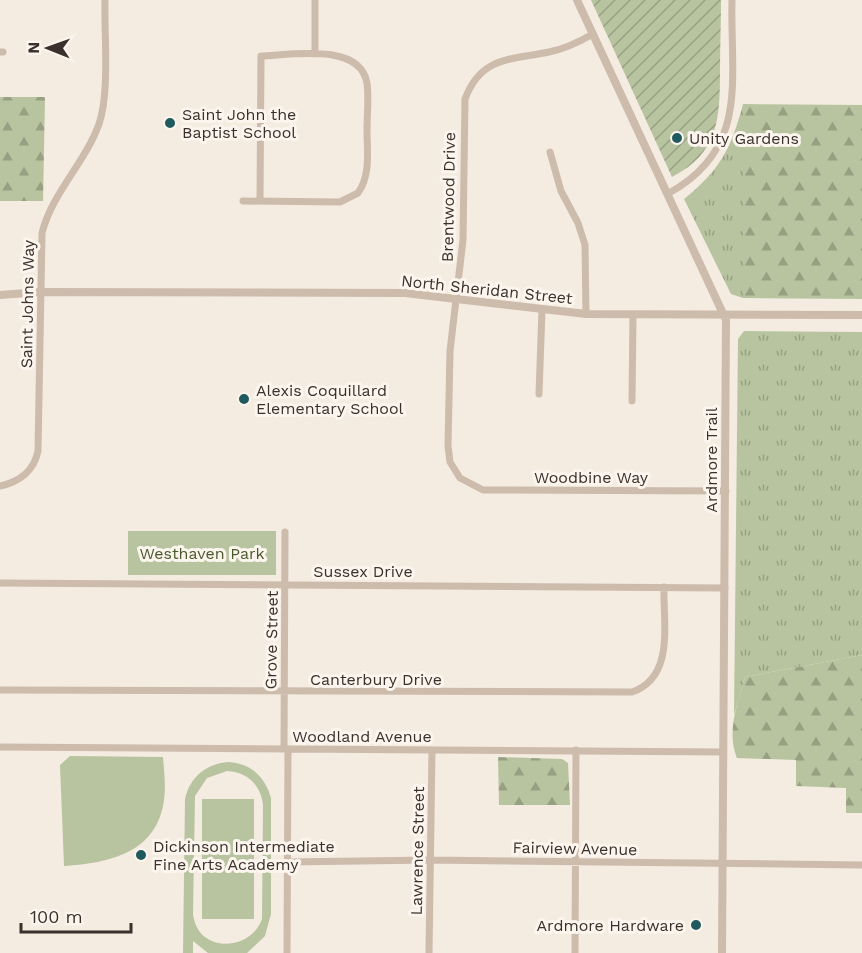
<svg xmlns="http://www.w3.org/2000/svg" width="862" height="953" font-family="'Work Sans',sans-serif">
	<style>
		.grass { fill: url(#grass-tufts) }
		.forest { fill: url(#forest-firs) }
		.park { fill: #b8c4a0; fill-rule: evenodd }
		.garden { fill: url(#garden-furrows) }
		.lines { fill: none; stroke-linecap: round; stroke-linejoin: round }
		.minor { stroke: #cdbbac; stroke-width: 7 }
		.tertiary { stroke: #cdbbac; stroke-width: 8 }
		.poi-dot { fill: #1f5a5e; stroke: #fbf5ee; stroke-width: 2 }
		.labels { text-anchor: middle; stroke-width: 6; stroke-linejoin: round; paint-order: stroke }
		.poi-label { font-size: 16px; fill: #3b302b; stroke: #fbf5ee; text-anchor: start }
		.street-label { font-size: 16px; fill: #3b302b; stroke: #fbf5ee }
		.park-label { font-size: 16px; fill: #4a5a2e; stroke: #fbf5ee }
	</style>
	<defs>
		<pattern id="grass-tufts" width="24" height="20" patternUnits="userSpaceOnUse" patternTransform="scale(1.5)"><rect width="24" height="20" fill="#b8c4a0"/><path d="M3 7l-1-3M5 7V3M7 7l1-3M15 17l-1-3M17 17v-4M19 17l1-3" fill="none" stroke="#97a083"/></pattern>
		<pattern id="forest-firs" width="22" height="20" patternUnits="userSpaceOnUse" patternTransform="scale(1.5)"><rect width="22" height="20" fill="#b8c4a0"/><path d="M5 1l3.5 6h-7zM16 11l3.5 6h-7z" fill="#97a083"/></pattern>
		<pattern id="garden-furrows" width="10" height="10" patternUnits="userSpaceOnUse" patternTransform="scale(1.5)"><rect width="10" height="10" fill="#b8c4a0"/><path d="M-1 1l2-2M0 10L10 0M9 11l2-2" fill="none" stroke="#97a083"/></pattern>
	</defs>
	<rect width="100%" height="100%" fill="#f4ebe1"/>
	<path class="grass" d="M743 104V298L731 294 684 199C720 170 731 149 743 104Z
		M744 331 862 332V655L745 677 734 715 738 339Z"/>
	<path class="forest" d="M0 97H45L43 201H0Z
		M743 104 862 105V299L743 298Z
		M862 655V813H846V788L796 786V760L737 758C726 732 738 702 745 677Z
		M498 757 562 759 568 763 570 805H499Z"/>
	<path class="park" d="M128 531H276V575H128Z
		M70 756 163 757C164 771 166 786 164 800 157 853 109 863 64 866L60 765Z
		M228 762C250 763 265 776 271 798V914L265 936 247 953H208L193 941V953H183L185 799C190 777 206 764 228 762ZM227 771C247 772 261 785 263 805L262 919C250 953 196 953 193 913L195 796 207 778Z
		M202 799H254V919H202Z"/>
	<path class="garden" d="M591 0H721C721 23 720 47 720 70 720 118 719 153 672 177Z"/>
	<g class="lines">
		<path class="minor" d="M593 34C579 42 565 49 549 52 511 60 481 56 465 99L463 240 450 351 448 446 450 462 460 478 483 490 726 491
			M0 52H3
			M315 54V0
			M550 152 561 191 578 223 585 245 586 314
			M669 193C750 148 730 79 732 0
			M243 201 340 202 358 193C371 175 367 150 367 130 367 115 369 98 367 83 360 42 291 55 261 56L260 201
			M539 394 542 310
			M632 401 633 315
			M0 486C19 482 34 471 38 451L42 233C52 193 85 163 99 124 110 92 104 35 105 0
			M0 583 725 588
			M0 690 632 692C675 677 663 624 664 587
			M0 747 723 752
			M284 749 285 532
			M288 862 431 860 862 865
			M287 953 288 749
			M429 953 432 750
			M575 953 576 750"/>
		<path class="tertiary" d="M577 0 726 320 722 953
			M0 295 40 292 405 293 586 314 862 315"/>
	</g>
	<g class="poi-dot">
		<circle cx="170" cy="123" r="6"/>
		<circle cx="677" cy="138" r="6"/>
		<circle cx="244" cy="399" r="6"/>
		<circle cx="141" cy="855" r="6"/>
		<circle cx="696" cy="925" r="6"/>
	</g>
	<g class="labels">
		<g class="poi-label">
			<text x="182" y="120">Saint John the<tspan x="182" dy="18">Baptist School</tspan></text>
			<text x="689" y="144">Unity Gardens</text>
			<text x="256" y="396">Alexis Coquillard<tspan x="256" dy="18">Elementary School</tspan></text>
			<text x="153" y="852">Dickinson Intermediate<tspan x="153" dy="18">Fine Arts Academy</tspan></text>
			<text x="684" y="931" text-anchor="end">Ardmore Hardware</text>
		</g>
		<g class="street-label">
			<text transform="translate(448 197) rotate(-89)" y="6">Brentwood Drive</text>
			<text transform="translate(487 289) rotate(6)" y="6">North Sheridan Street</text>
			<text transform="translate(27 304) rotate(-89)" y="6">Saint Johns Way</text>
			<text transform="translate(711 460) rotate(-90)" y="6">Ardmore Trail</text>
			<text x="591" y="483">Woodbine Way</text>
			<text x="363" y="577">Sussex Drive</text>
			<text transform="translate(271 640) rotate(-89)" y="6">Grove Street</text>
			<text x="376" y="685">Canterbury Drive</text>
			<text x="362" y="742">Woodland Avenue</text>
			<text transform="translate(575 848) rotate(1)" y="6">Fairview Avenue</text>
			<text transform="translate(417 851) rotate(-89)" y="6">Lawrence Street</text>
		</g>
		<g class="park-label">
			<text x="202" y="559">Westhaven Park</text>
		</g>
	</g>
	<g transform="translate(48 48) rotate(271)" stroke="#fbf5ee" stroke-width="4.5" paint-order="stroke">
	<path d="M0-4.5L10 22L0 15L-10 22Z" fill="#3b302b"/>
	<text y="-9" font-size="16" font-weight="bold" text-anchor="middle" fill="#3b302b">N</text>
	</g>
	<path d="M21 923v9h110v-9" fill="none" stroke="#3b302b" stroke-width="3"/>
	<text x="30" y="923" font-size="18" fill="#3b302b" stroke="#fbf5ee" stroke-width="4.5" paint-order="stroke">100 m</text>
</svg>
